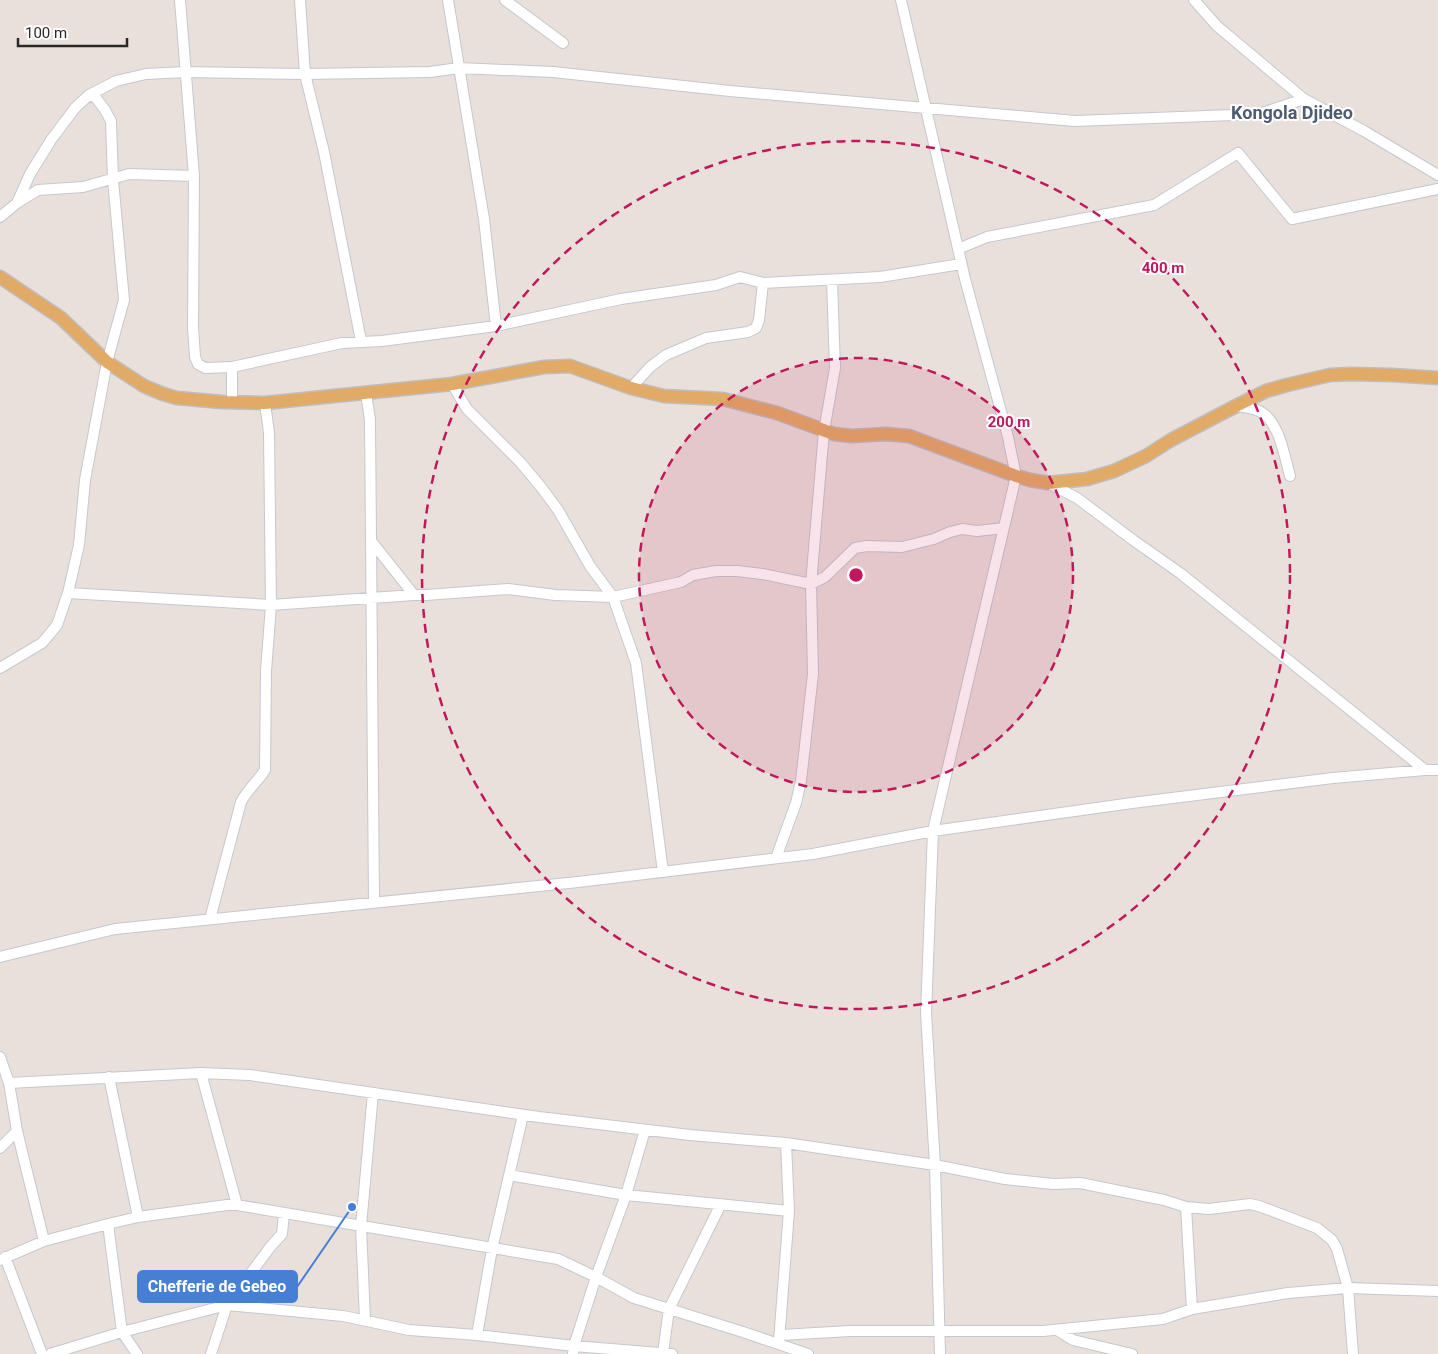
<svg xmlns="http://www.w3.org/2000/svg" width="1438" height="1354" font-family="Roboto,sans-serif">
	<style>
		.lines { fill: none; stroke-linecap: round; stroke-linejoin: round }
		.minor-casing { stroke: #c3c8d0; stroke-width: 12 }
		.major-casing { stroke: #bebebe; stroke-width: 15 }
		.minor { stroke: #fff; stroke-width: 10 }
		.major { stroke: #e1aa67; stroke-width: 12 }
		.ring { fill: none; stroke: #c2185b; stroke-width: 2.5; stroke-dasharray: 9 6 }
		.labels { text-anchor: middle; stroke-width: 4; stroke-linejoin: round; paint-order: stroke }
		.quarter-label { font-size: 18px; font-weight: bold; fill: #4d5c73; stroke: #fff }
		.centre { fill: #c2185b; stroke: #fff; stroke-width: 2.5 }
		.ring-label { font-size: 15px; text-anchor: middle; font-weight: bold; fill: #c2185b; stroke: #fff; stroke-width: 4; stroke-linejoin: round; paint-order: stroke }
		.leader { fill: none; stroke: #477fd4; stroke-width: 2 }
		.callout-dot { fill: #477fd4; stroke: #fff; stroke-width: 2 }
		.callout { fill: #477fd4; stroke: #477fd4; stroke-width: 2 }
		.callout-label { font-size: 16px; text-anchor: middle; font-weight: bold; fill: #fff }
	</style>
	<rect width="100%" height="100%" fill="#e9e0db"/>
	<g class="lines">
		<defs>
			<path id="minor" d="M180 0 194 176 193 327 195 357 198 364 205 368 232 367V402
				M300 0 305 74 324 152 361 341
				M448 0 484 219 496 326
				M505 0 563 43
				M901 0 965 279 1008 437 1016 476 933 831 926 1013 935 1165 940 1354
				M1194 0 1217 26 1304 99 1364 131 1438 175
				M17 203 30 174 51 140 75 108 89 95 116 81 146 74 185 72 305 74 430 72 459 68 553 72 730 91 1075 121 1259 114 1304 99
				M0 217 17 203 38 190 83 187 129 174 194 176
				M958 249 987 237 1154 205 1238 153 1292 219 1438 189
				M232 367 342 343 382 341 496 326 621 299 716 285 740 277 763 283 880 277 961 264
				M452 384 467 409 521 463 541 487 558 510 590 566 613 597 636 663 663 872
				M631 388 650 367 666 355 706 338 748 332 756 328 759 320 763 283
				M366 393 370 420 374 902
				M1236 406C1245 407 1258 408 1265 415 1280 427 1285 458 1290 476
				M1048 483 1077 498 1133 540 1180 573 1425 770
				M372 542 414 595H426L508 589 555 595 613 597 681 582 693 575 716 571H737L762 574 811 584 825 577 855 548 867 546 902 547 934 539 950 532 962 529 977 531 1004 528
				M68 593 271 605 414 595
				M0 668 42 643 48 636 57 625 68 593 79 545 85 480 107 362 124 300 113 180 111 121 105 110 96 98 89 95
				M776 858 796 803 801 781 813 674 811 584 824 431 835 368 832 280
				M210 919 241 802C248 789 258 781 265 770L266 671 271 605 269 433 265 403
				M0 957 115 929 578 882 813 854 933 831 1132 803 1333 778 1425 770H1438
				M0 1057 9 1083 17 1131 0 1148
				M201 1073 237 1205
				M109 1077 138 1217
				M9 1083 201 1073 250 1075 539 1117 690 1135 786 1143 935 1165 1005 1179 1053 1184 1080 1183 1164 1200 1186 1207 1192 1309 1163 1319 1043 1331H850L781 1335
				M17 1131 44 1241
				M786 1143 789 1211
				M509 1175 626 1195 645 1130
				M1186 1207 1209 1209 1250 1204 1259 1206 1317 1228 1332 1240 1337 1249 1348 1288 1353 1354
				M108 1224 122 1332 227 1305 343 1316 409 1330 477 1335 492 1249 523 1115
				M5 1257 42 1354
				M0 1260 44 1241 108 1224 138 1217 227 1205H237L558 1259 596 1277 634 1298 743 1332 808 1354
				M1192 1309 1288 1293 1348 1288 1438 1291
				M365 1320 361 1226 373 1093
				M1057 1330 1073 1340 1132 1354
				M477 1335 574 1346 672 1354
				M663 1353 669 1309 721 1204
				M50 1354 122 1332 137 1354
				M211 1354 227 1305 271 1246 282 1234 284 1213
				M573 1354 574 1346 596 1277 626 1195 789 1211 779 1341"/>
			<path id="major" d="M0 277 61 318 107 362 144 386 163 394 177 398 222 402 265 403 452 384 544 367 570 366 631 388 664 396 723 399 777 413 834 434 852 436 886 434 909 436 1016 476 1030 480 1048 483 1087 479 1114 471 1146 456 1171 440 1236 406 1266 391 1287 385 1330 375 1350 374 1392 375 1438 378"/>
		</defs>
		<use href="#minor" class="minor-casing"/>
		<use href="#major" class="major-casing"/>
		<use href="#minor" class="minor"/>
		<use href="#major" class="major"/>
	</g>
	<circle cx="856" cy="575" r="217" fill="#c2185b" fill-opacity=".12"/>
	<g class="ring">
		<circle cx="856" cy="575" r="217"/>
		<circle cx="856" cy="575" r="434"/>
	</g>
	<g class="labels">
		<g class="quarter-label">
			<text x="1292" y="119">Kongola Djideo</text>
		</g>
	</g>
	<circle cx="856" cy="575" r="8" class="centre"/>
	<g class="ring-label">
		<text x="1163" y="273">400 m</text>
		<text x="1009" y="427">200 m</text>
	</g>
	<path class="leader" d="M352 1207L297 1287"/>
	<circle class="callout-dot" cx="352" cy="1207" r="5"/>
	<rect class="callout" x="138" y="1271" width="159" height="31" rx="5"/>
	<g class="callout-label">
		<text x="217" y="1292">Chefferie de Gebeo</text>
	</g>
	<path d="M18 38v8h109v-8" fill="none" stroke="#282828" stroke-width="2.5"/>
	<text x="25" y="38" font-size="15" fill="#282828" stroke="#ffffff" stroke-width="4" paint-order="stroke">100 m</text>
</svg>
